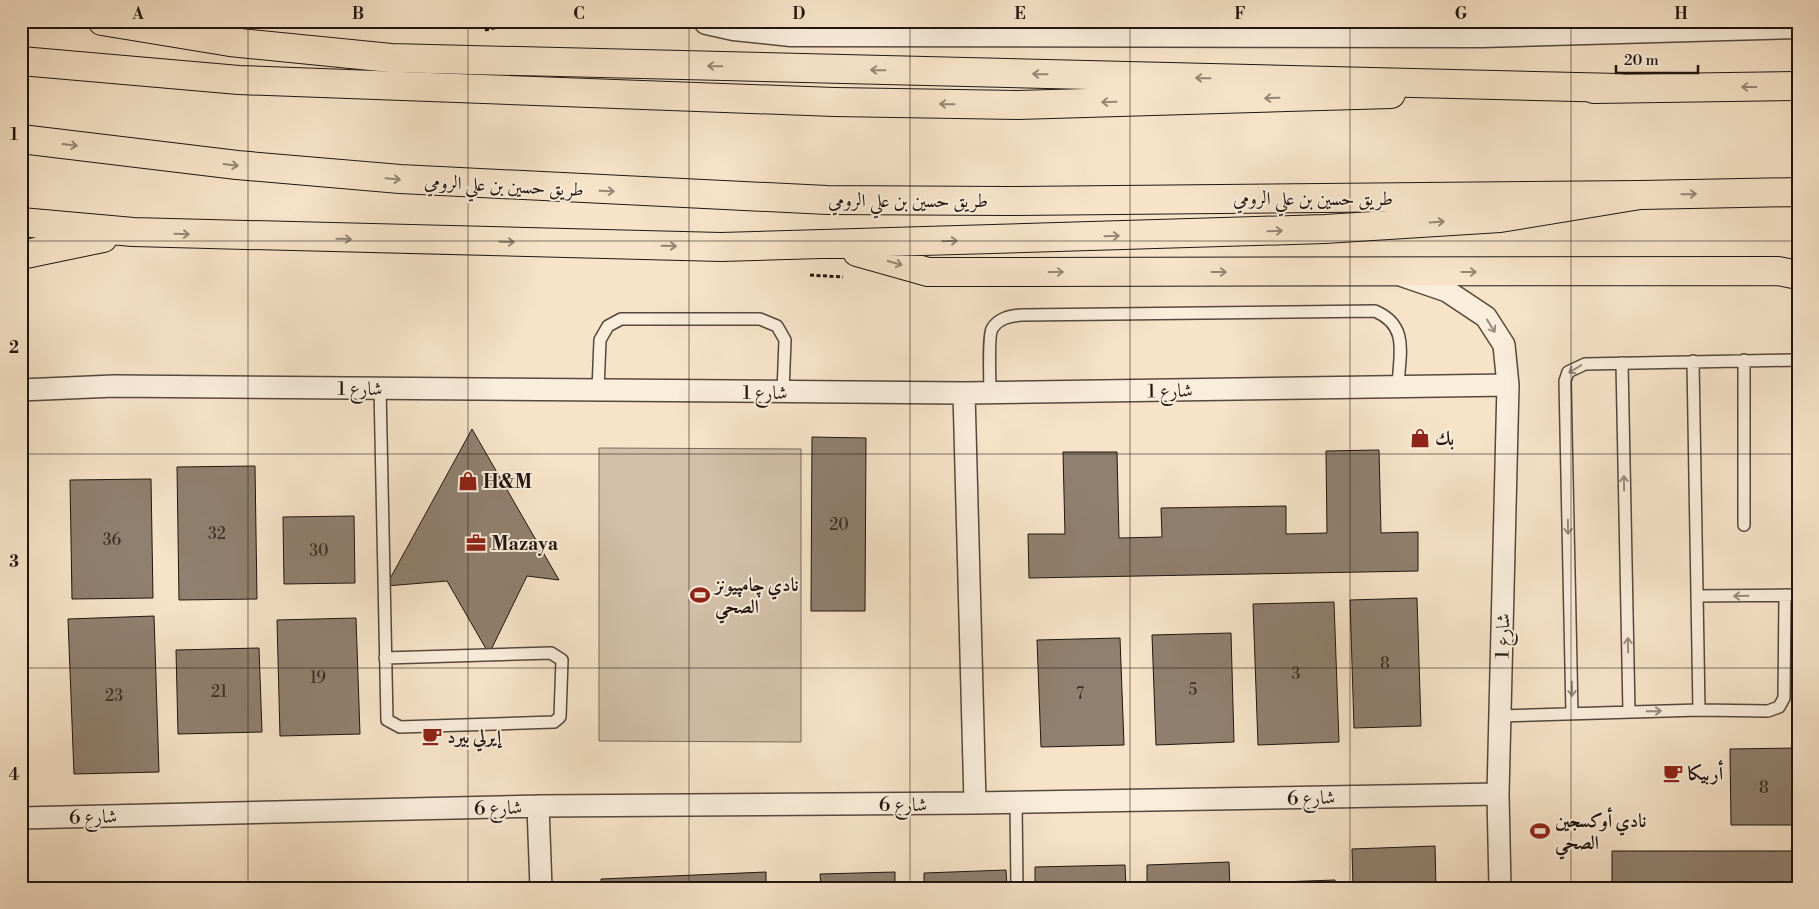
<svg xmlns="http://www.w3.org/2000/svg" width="1819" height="909" font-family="'Libre Bodoni',Amiri,serif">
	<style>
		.green { fill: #d2c0a9; stroke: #7a6a5c }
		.building { fill: #90806f; stroke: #21150f }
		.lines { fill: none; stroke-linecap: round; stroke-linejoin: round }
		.service-casing { stroke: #56483d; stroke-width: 14 }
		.minor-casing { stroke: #56483d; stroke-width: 24 }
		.tertiary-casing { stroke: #56483d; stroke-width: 29 }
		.trunk-casing { stroke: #21150f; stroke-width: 30 }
		.motorway-casing { stroke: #21150f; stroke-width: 30 }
		.path { stroke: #21150f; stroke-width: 3; stroke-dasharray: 4 2.5; stroke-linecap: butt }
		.service { stroke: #f9eddb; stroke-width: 11 }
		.minor { stroke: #f9eddb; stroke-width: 21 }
		.tertiary { stroke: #f9eddb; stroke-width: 26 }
		.trunk { stroke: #f6e3c8; stroke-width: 28 }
		.motorway { stroke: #f6e3c8; stroke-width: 28 }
		.oneway { stroke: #968675 }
		.oneway2 { stroke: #988c7f }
		.grid { fill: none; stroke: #21150f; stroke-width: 1; stroke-opacity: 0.55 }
		.labels { text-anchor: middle; stroke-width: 4; stroke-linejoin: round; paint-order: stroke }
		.number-label { font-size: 16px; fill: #3d3027 }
		.street-label { font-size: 19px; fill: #21150f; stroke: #f9eddb }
		.poi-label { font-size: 19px; font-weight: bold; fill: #21150f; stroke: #f9eddb; text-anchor: start }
		.neatline { fill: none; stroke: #21150f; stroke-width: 2 }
		.grid-label { font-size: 16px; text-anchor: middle; font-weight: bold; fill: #21150f }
	</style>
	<rect width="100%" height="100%" fill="#f6e3c8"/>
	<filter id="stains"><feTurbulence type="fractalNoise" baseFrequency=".004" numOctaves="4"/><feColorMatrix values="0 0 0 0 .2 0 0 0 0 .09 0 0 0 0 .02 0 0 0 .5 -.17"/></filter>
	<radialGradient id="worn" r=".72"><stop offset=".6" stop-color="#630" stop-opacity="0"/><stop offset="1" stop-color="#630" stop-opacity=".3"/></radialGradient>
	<path class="green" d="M599 448 801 449V742L599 741Z"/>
	<path class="building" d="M472 429 559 580 527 576 489 654 447 581 386 586Z
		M812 437 866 438 865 611H811Z
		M1379 450 1381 533 1418 532V571L1029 578 1028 534H1065L1063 452H1117L1119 538 1162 537 1161 508 1286 506V534L1327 533 1326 451Z
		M255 466 257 599 179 600 177 467Z
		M151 479 153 598 72 599 70 480Z
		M354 516 355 583 284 584 283 517Z
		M1417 598 1421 726 1354 728 1350 600Z
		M1334 602 1339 742 1258 745 1253 604Z
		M154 616 159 772 74 774 68 619Z
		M356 618 360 734 280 736 277 620Z
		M1231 633 1234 742 1156 745 1152 635Z
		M1120 638 1124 745 1041 747 1037 640Z
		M259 648 262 732 178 734 176 650Z
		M1798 748V825H1731L1730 749Z
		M1435 846 1436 888H1353L1352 849Z
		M1612 851H1798V888H1612Z
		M1229 862 1230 888H1147V865Z
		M1125 865 1126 888H1035V867Z
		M1006 870 1007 888H924V873Z
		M766 872V888H602L601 879Z
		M895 872V888H821L820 874Z
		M1335 880V888H1251V883Z
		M72 883 150 886V888H71Z"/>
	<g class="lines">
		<defs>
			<path id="service" d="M1744 360V525
				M1693 361 1699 710
				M1622 363 1629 712
				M380 388 387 720 400 727 554 722 560 717 562 660 551 653 385 658
				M598 390 600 340 608 326 621 319H760L777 326 785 340 783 392
				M990 393C990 382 988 336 992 329 998 318 1010 316 1022 315L1375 311C1410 326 1399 355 1398 387
				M1697 596 1798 595
				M1572 714 1565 381 1568 372 1585 364 1798 360
				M1500 716 1699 710 1768 711 1779 707 1784 698 1785 595
				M1016 802 1017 888"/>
			<path id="minor" d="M1403 276 1447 291 1486 317 1504 345 1508 385 1498 794 1500 888
				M21 390 114 386 964 393 1508 385
				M964 393 975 803
				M538 806 541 888
				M21 818 538 806 975 803 1498 794"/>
			<path id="tertiary" d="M707 21 734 27 791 33 1482 34 1798 25"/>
			<path id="trunk" d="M21 61 239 80 834 102 1018 105 1391 94
				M1594 89 1798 86
				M21 139 237 165 400 179 827 200 1006 201 1640 195 1798 192"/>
			<path id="motorway" d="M102 21 230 42 391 58 1619 88
				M21 222 133 232 721 247 1325 229 1500 218 1640 195
				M857 252 928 272 1778 271 1798 275
				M21 255 103 238"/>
		</defs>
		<use href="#service" class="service-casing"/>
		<use href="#minor" class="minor-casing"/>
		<use href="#tertiary" class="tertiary-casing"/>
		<use href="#trunk" class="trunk-casing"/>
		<use href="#motorway" class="motorway-casing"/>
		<path class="path" d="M485 30 499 27 507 21
			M810 275 843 277"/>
		<use href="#service" class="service"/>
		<use href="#minor" class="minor"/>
		<use href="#tertiary" class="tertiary"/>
		<use href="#trunk" class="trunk"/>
		<use href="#motorway" class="motorway"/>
	</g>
	<defs><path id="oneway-shaft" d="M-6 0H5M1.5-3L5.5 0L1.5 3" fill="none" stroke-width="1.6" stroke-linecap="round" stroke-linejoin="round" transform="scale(1.25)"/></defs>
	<g class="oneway">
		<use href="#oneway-shaft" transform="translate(715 66) rotate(-179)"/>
		<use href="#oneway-shaft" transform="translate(878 70) rotate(-179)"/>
		<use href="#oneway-shaft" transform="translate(1040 74) rotate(-179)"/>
		<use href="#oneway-shaft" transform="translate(1203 78) rotate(-179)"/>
		<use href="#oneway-shaft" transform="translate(1749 87) rotate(180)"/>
		<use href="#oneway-shaft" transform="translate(1272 98) rotate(178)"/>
		<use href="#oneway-shaft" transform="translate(1109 102) rotate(178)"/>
		<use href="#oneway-shaft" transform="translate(947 104) rotate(-179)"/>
		<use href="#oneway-shaft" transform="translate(70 145) rotate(7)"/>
		<use href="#oneway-shaft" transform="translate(231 165) rotate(7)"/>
		<use href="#oneway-shaft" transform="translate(393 179) rotate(5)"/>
		<use href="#oneway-shaft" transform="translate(607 191) rotate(2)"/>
		<use href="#oneway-shaft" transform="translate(1689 194) rotate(-1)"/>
		<use href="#oneway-shaft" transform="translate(1437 222) rotate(-4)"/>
		<use href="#oneway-shaft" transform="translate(1275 231) rotate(-2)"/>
		<use href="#oneway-shaft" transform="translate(182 234) rotate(2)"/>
		<use href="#oneway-shaft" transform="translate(1112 236) rotate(-2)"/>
		<use href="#oneway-shaft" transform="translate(344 239) rotate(1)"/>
		<use href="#oneway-shaft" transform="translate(950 241) rotate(-2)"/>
		<use href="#oneway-shaft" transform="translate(507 242) rotate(1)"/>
		<use href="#oneway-shaft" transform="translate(669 246) rotate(1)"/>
		<use href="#oneway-shaft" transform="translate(895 263) rotate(16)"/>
		<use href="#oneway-shaft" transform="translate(1056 272)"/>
		<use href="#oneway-shaft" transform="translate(1219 272)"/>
		<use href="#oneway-shaft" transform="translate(1469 272)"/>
	</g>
	<g class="oneway2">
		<use href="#oneway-shaft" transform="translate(1491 326) rotate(58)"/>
		<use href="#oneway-shaft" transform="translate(1575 369) rotate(149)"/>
		<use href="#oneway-shaft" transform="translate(1624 483) rotate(-91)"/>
		<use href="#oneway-shaft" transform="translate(1568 527) rotate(89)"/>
		<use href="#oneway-shaft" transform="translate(1741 596) rotate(179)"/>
		<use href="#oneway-shaft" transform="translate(1628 645) rotate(-91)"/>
		<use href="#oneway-shaft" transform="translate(1572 689) rotate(89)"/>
		<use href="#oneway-shaft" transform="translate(1654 711) rotate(-1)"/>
	</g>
	<path class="grid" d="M248 21V888M468 21V888M689 21V888M910 21V888M1130 21V888M1350 21V888M1571 21V888M21 241H1798M21 454H1798M21 668H1798"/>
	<defs>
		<symbol id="shop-bare" viewBox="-9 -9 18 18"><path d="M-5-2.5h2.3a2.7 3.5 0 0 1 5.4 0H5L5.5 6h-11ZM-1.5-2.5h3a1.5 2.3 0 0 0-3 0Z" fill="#8f2418" stroke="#f9eddb" stroke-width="2.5" paint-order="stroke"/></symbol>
		<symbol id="office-bare" viewBox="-9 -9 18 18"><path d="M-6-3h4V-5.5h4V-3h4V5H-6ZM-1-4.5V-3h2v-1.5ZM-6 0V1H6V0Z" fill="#8f2418" stroke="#f9eddb" stroke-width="2.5" paint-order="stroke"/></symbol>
		<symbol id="stadium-bare" viewBox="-9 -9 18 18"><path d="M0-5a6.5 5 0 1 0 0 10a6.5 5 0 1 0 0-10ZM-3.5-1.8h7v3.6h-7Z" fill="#8f2418" stroke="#f9eddb" stroke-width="2.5" paint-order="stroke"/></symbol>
		<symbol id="cafe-bare" viewBox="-9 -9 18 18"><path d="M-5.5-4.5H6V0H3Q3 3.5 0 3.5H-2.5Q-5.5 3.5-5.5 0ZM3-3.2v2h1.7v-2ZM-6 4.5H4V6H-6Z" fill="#8f2418" stroke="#f9eddb" stroke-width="2.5" paint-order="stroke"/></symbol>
	</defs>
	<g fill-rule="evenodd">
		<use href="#shop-bare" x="1406" y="424" width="28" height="28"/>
		<use href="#shop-bare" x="454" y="467" width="28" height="28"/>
		<use href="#office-bare" x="462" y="529" width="28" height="28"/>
		<use href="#stadium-bare" x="686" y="581" width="28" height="28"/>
		<use href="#cafe-bare" x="418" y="722" width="28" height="28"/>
		<use href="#cafe-bare" x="1659" y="759" width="28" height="28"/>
		<use href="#stadium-bare" x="1526" y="817" width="28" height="28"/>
	</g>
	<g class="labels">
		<g class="number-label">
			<text x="839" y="530">20</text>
			<text x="217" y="539">32</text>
			<text x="112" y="545">36</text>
			<text x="319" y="556">30</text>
			<text x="1385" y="669">8</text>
			<text x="1296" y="679">3</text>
			<text x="318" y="683">19</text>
			<text x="1193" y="695">5</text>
			<text x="219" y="697">21</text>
			<text x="1080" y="699">7</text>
			<text x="114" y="701">23</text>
			<text x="1764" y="793">8</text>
		</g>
		<g class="street-label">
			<text transform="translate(504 185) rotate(3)" y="7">طريق حسين بن علي الرومي</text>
			<text x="1313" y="205">طريق حسين بن علي الرومي</text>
			<text x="908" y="207">طريق حسين بن علي الرومي</text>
			<text x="360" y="395">شارع 1</text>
			<text transform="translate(1170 390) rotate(-1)" y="7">شارع 1</text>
			<text x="765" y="399">شارع 1</text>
			<text transform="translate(1502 636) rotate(-89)" y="7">شارع 1</text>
			<text transform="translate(1311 797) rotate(-1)" y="7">شارع 6</text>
			<text x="903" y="811">شارع 6</text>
			<text transform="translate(498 807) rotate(-1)" y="7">شارع 6</text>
			<text transform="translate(93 816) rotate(-1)" y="7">شارع 6</text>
		</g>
		<g class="poi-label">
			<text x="1435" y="445">بك</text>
			<text x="483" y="488">H&amp;M</text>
			<text x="491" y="550">Mazaya</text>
			<text x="715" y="591">نادي چامپيونز<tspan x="715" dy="22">الصحي</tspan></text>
			<text x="447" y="743">إيرلي بيرد</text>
			<text x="1688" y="780">أربيكا</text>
			<text x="1555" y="827">نادي أوكسجين<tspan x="1555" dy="22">الصحي</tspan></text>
		</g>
	</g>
	<rect width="1819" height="909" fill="none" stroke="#f6e3c8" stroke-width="55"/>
	<path d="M1616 65v8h82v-8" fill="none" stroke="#21150f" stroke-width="2.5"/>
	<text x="1624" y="65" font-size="15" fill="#21150f" stroke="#f9eddb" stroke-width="4" paint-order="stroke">20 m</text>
	<rect x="28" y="28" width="1764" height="854" class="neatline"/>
	<g class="grid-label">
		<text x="138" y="19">A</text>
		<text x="358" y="19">B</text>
		<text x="579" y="19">C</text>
		<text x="799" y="19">D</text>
		<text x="1020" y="19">E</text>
		<text x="1240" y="19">F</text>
		<text x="1461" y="19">G</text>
		<text x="1681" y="19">H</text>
		<text x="14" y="140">1</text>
		<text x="14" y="353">2</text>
		<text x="14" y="567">3</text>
		<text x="14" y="780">4</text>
	</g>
	<rect width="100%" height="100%" filter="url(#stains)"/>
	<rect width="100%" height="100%" fill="url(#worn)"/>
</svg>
